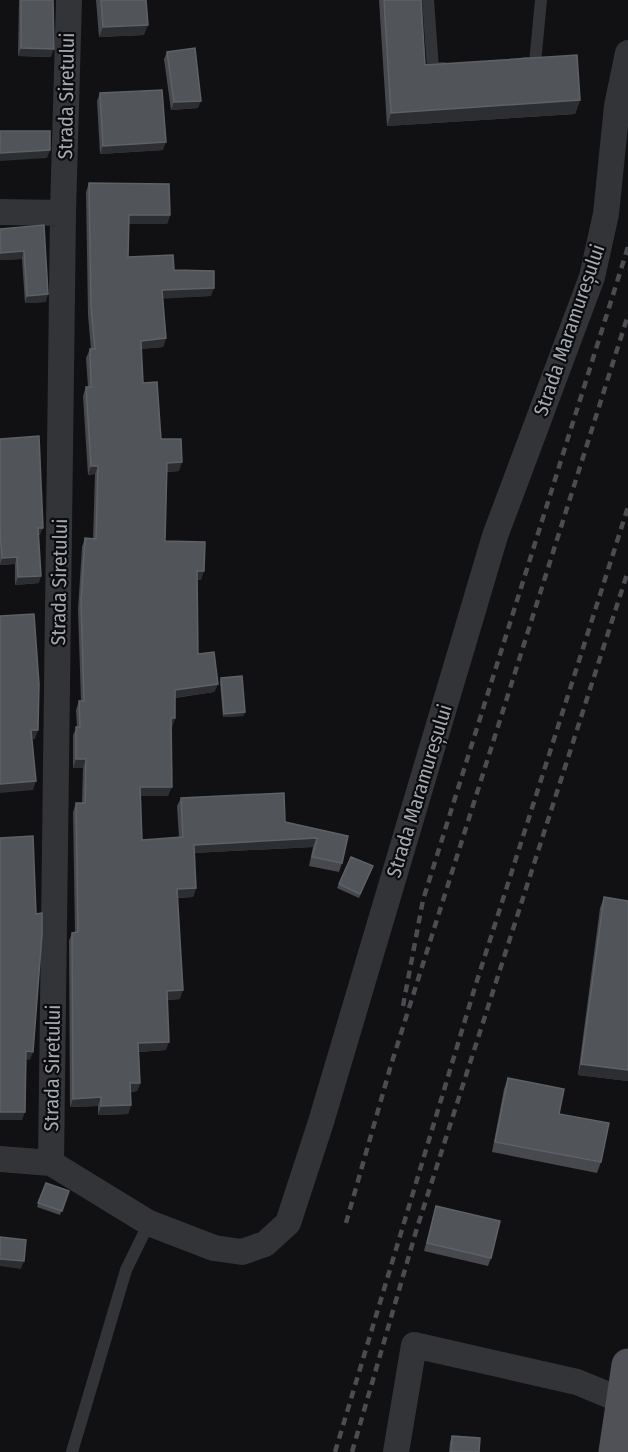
<svg xmlns="http://www.w3.org/2000/svg" width="628" height="1452" font-family="'Fira Sans Condensed',sans-serif">
	<style>
		.lines { fill: none; stroke-linecap: round; stroke-linejoin: round }
		.service { stroke: #333437; stroke-width: 12 }
		.minor { stroke: #333437; stroke-width: 26 }
		.primary { stroke: #4f5156; stroke-width: 33 }
		.rail { stroke: #4a4c50; stroke-width: 4.5; stroke-dasharray: 8 6; stroke-linecap: butt }
		.wall { fill: #47494e }
		.shaded-wall { fill: #2d2e32 }
		.building { fill: #515458; stroke: #5e6166; stroke-width: 1.5 }
		.labels { text-anchor: middle; stroke-width: 4.5; stroke-linejoin: round; paint-order: stroke }
		.street-label { font-size: 20px; fill: #a4aab2; stroke: #0c0c0e }
	</style>
	<rect width="100%" height="100%" fill="#111113"/>
	<g class="lines">
		<path class="service" d="M428 0 433 69 443 68
			M524 63H535L541 0
			M72 1452 126 1270 149 1223"/>
		<path class="minor" d="M0 212 63 213
			M0 1159 51 1163 149 1223 214 1248 242 1252 265 1244 288 1223 321 1122 495 536 592 277 606 214 617 106 628 53
			M51 1163 63 213 69 0
			M396 1452 414 1345 577 1382 623 1401"/>
		<path class="primary" d="M615 1452 628 1365"/>
		<path class="rail" d="M403 1006 423 900 628 247
			M346 1223 391 1065 628 315
			M335 1452 475 987 628 507
			M352 1452 417 1228 628 571"/>
	</g>
	<path class="wall" d="M19 0H53L51 57 18 56Z
		M96 0H146L144 35 99 37Z
		M379 0H421L425 65 580 100 575 114 387 126Z
		M167 52 198 108 171 110 164 59Z
		M100 93 163 150 100 154 97 101Z
		M89 183 170 215 167 224H129L128 257 174 270 211 296 162 298 166 338 163 347 141 349 143 383 161 439 179 471 167 472 165 541 201 580H197L198 654 218 684 214 692 175 698V718L172 727H171L168 796H141L142 840 179 837 177 806 181 798 348 836 342 863 339 872 309 866 313 847 194 853 196 888 193 897 178 898 180 999 167 1000 166 1050 139 1052 140 1083 137 1091 131 1092V1105L128 1114 98 1115V1106L70 1107 69 941 72 933H75L73 812 76 803H82L83 768H73V735L77 727 76 710 79 701H81L78 610 82 547 85 538 93 539 95 474 88 475 83 396 86 387H88L86 358 90 349H91L88 315 86 192Z
		M44 225 46 302 25 303 22 259 0 260V229Z
		M0 439 40 535H39V583L15 585V564L0 565Z
		M221 678 245 712 243 716 223 717 220 682Z
		M351 857 373 866 359 898 337 888Z
		M604 897 628 1081 578 1075 600 908Z
		M508 1078 559 1114 601 1162 597 1173 492 1152 504 1089Z
		M46 1183 69 1191 60 1215 37 1207Z
		M436 1206 491 1258 488 1266 424 1251Z
		M452 1436 479 1452H449L450 1442Z"/>
	<path class="shaded-wall" d="M148 25 144 35 99 37 103 27Z
		M21 48 54 49 51 57 18 56Z
		M580 100 575 114 387 126 391 113Z
		M201 101 198 108 171 110 174 102Z
		M166 142 163 150 100 154 103 146Z
		M50 150 47 158 0 161V153Z
		M129 215H170L167 224H126Z
		M24 251 22 259 0 260V253Z
		M214 288 211 296 158 299 162 290Z
		M48 294 46 302 25 303 27 296Z
		M166 338 163 347 138 349 141 341Z
		M182 462 179 471 164 472 167 463Z
		M91 466H98L95 474 88 475Z
		M38 528H43L40 535H35Z
		M17 557 15 564 0 565 2 558Z
		M197 571H204L201 580H194Z
		M41 576 39 583 15 585 18 577Z
		M218 684 214 692 172 698 175 690Z
		M245 712 243 716 223 717 224 714Z
		M171 718H175L172 727H167Z
		M31 730H38L35 739H28Z
		M76 759H86L83 768H73Z
		M36 781 33 790 0 793V784Z
		M140 787H172L168 796H137Z
		M317 838 313 847 191 853 194 845Z
		M196 888 193 897 174 898 177 889Z
		M183 990 180 999 164 1000 167 991Z
		M169 1042 166 1050 135 1052 138 1043Z
		M26 1051 33 1052 30 1060 24 1059Z
		M581 1064 628 1070V1081L578 1075Z
		M130 1083H140L137 1091 127 1092Z
		M101 1097 98 1106 70 1107 73 1099Z
		M131 1105 128 1114 98 1115 101 1106Z
		M0 1112H25L22 1120H0Z
		M0 1259 24 1261 21 1269 0 1266Z"/>
	<path class="building" d="M21 0H53L54 49 21 48Z
		M101 0H146L148 25 103 27Z
		M384 0H421L425 65 577 55 580 100 391 113Z
		M195 48 201 101 174 102 167 52Z
		M162 90 166 142 103 146 100 93Z
		M0 131H50V150L0 153Z
		M89 183 169 184 170 215H129L128 257 173 255 174 270 214 271V288L162 290 166 338 141 341 143 383 157 382 161 439H181L182 462 167 463 165 541 205 542 204 571H197L198 654 214 652 218 684 175 690V718H171L172 787H140L142 840 183 837 181 798 284 793 285 822 348 836 342 863 312 857 317 838 194 845 196 888 177 889 183 990 167 991 169 1042 138 1043 140 1083H130L131 1105 101 1106V1097L73 1099 72 933 78 932 76 803H85L86 759H76V727H80L79 701H84L81 601 85 538 96 539 98 466H91L86 387H91L90 349H95L91 306Z
		M44 225 48 294 27 296 24 251 0 253V229Z
		M39 436 43 528H38L41 576 18 577 17 557 2 558 0 530V439Z
		M34 614 39 684 38 730H31L36 781 0 784V616Z
		M242 676 245 712 224 714 221 678Z
		M33 836 36 914 42 913V934L33 1052 26 1051 25 1112H0V838Z
		M351 857 373 866 360 894 339 884Z
		M604 897 628 901V1070L581 1064Z
		M508 1078 564 1089 559 1114 609 1123 601 1162 495 1142Z
		M46 1183 69 1191 62 1211 38 1203Z
		M436 1206 500 1221 491 1258 427 1243Z
		M0 1237 26 1240 24 1261 0 1259Z
		M452 1436 480 1438 479 1452H451Z"/>
	<g class="labels">
		<g class="street-label">
			<text transform="translate(66 96) rotate(-89)" y="7">Strada Siretului</text>
			<text transform="translate(569 330) rotate(-71)" y="7">Strada Maramureșului</text>
			<text transform="translate(59 582) rotate(-89)" y="7">Strada Siretului</text>
			<text transform="translate(419 791) rotate(-73)" y="7">Strada Maramureșului</text>
			<text transform="translate(52 1068) rotate(-89)" y="7">Strada Siretului</text>
		</g>
	</g>
</svg>
